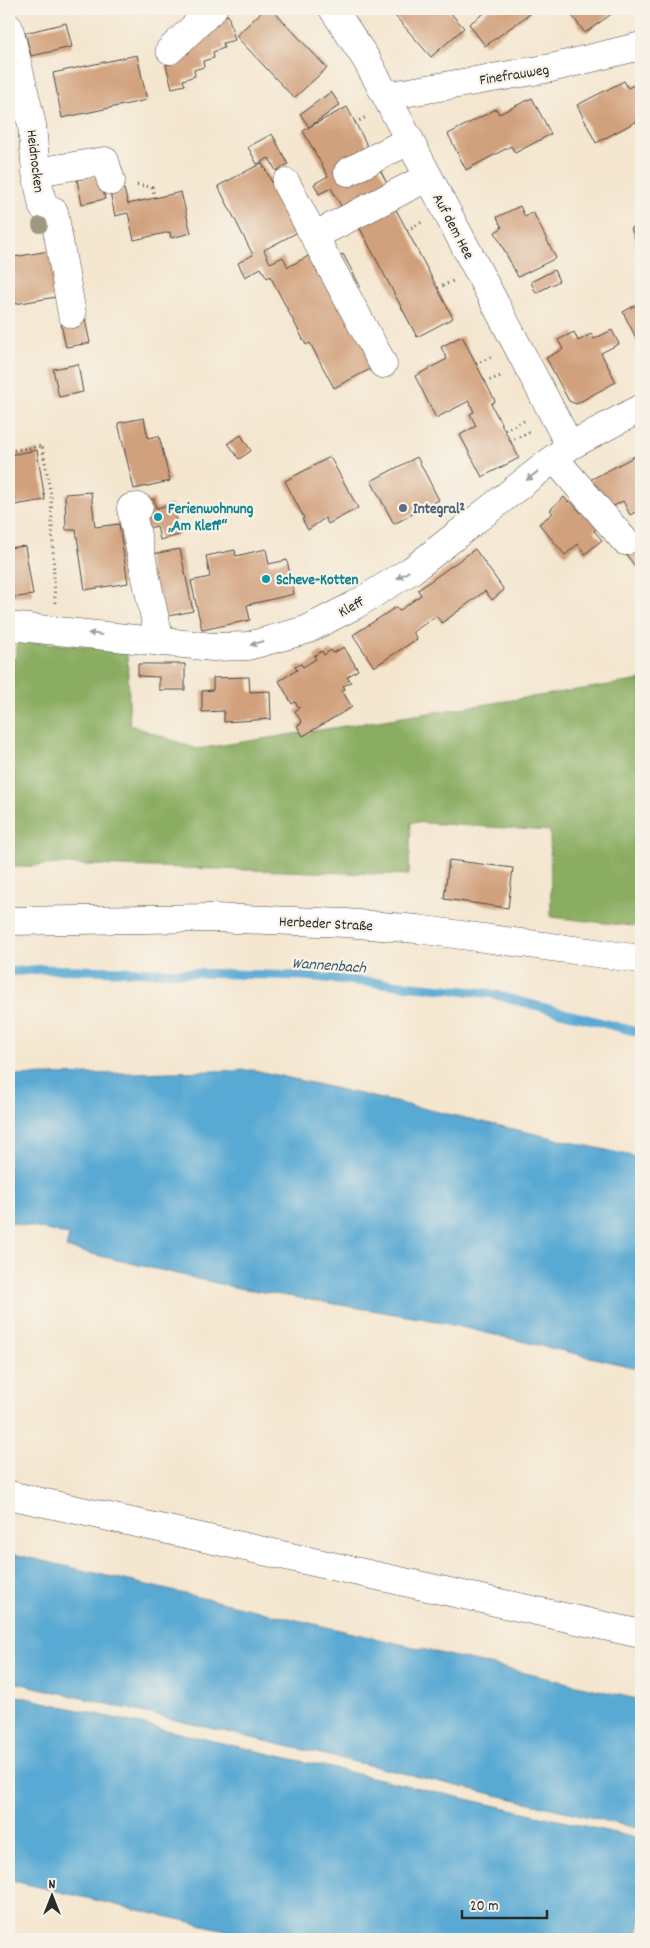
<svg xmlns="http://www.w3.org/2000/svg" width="650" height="1948" font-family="Dekko,sans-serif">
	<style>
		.forest { fill: #8aad62; stroke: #5a6c46 }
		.water { fill: #58a9d3; stroke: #426a7f }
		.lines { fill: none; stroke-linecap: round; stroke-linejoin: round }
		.stream { stroke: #58a9d3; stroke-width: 9 }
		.building { fill: #d1a07b }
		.minor-casing { stroke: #494744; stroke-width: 29 }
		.major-casing { stroke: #494744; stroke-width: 29 }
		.path { stroke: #494744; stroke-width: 3; stroke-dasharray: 1 4; stroke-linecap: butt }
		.minor { stroke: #fff; stroke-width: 28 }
		.major { stroke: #fff; stroke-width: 28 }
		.tree { fill: #9b9980 }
		.oneway { fill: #a0a0a0 }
		.service-dot { fill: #5c6f8a; stroke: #f7f3e8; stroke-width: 2 }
		.culture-dot { fill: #0f9aa8; stroke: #f7f3e8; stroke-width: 2 }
		.labels { text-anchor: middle; stroke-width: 4.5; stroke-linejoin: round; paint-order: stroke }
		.street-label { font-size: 15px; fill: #2b2b2b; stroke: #f7f3e8 }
		.culture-label { font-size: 15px; font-weight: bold; fill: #0d838f; stroke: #f7f3e8; text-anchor: start }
		.service-label { font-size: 15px; font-weight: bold; fill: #4e5e75; stroke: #f7f3e8; text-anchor: start }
		.water-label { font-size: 16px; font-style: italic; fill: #3b5766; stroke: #f7f3e8 }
	</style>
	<rect width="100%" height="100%" fill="#f7f3e8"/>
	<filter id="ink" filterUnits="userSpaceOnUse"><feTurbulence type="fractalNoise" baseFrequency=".02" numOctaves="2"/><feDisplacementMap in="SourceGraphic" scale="10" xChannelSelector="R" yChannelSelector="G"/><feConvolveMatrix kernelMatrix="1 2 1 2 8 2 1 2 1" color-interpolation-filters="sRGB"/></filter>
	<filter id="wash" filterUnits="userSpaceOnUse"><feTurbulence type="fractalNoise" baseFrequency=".0096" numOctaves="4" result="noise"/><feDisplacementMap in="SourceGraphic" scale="20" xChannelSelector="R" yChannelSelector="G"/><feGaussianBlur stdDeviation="1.12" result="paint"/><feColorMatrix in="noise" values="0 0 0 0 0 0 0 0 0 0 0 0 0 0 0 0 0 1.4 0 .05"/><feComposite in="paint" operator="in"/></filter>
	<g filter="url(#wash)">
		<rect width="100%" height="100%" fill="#f4e6cf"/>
		<path class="forest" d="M17 640 127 651 130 725 197 749 641 680V927L551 917 550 831 411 822 409 875 57 864 9 868V658L15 659Z"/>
		<path class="water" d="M254 1070 641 1158V1369L431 1320 233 1287 66 1248 69 1235 9 1222V1076Z
			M9 1553 641 1700V1829L9 1681Z
			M9 1694 641 1839V1915L636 1939H264L9 1880Z"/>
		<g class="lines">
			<path class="stream" d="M9 972 42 969 303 976 488 993 641 1033"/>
		</g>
		<g id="blocks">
			<path class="building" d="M265 9H272L327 68 294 98 236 36Z
				M389 9H447L464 28 431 57Z
				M490 9H528L531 13 485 46 469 24Z
				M567 9H616L617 10 585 33Z
				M228 15 235 40 223 43 224 48 213 52 214 58 203 61 204 67 194 70 195 76 183 80 185 85 172 88 166 65 178 61 177 56 189 53 187 46 198 43 196 38 208 34 206 28 218 25 216 19Z
				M66 23 72 47 31 56 25 33Z
				M137 55 147 100 62 118 53 73Z
				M624 81 628 88 641 82V119L596 143 577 105Z
				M331 92 340 105 309 127 347 107 389 187 344 211 331 188 319 194 314 184 328 176 303 131 309 127 300 114Z
				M532 98 551 134 515 153 511 146 466 170 448 134 496 109 499 114Z
				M272 134 288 164 276 171 269 158 257 164 248 147Z
				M262 163 298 232 264 250 270 263 283 257 288 267 314 253 378 365 334 388 310 343 306 345 270 276 267 278 261 268 245 277 238 263 253 255 218 186Z
				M100 175 105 199 82 204 77 180Z
				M124 189 128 204 181 192 191 233 171 238 170 232 134 240 128 213 115 216 110 192Z
				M391 200 453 318 417 337 355 219Z
				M520 206 525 217 533 212 556 258 518 277 495 232 502 228 497 217Z
				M641 224V248H639L631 228Z
				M54 250 62 296 9 305V258Z
				M343 254 360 286 350 292 333 259Z
				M554 270 559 281 536 293 531 282Z
				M641 302V348L623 312Z
				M85 319 90 343 66 347 61 324Z
				M612 330 619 344 601 353 616 382 576 404 569 401 546 358 563 349 558 340 574 332 578 341 591 334 594 339Z
				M462 336 495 401 491 404 519 458 482 477 460 435 476 426 470 414 474 412 469 401 436 418 415 376 447 359 441 347Z
				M78 364 83 392 59 397 53 369Z
				M144 418 148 438 159 436 170 481 134 489 118 423Z
				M241 435 251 451 239 459 228 443Z
				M37 450 45 500 9 506V455Z
				M641 453V509L630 515 623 501 610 508 590 480Z
				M330 457 358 508 328 524 325 518 308 530 302 519 304 518 285 481Z
				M417 457 439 500 394 524 371 481Z
				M91 492 95 527 119 524 128 583 85 590 76 530H66L65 494Z
				M564 497 568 502 570 501 581 513 588 507 602 524 594 531 602 540 585 554 578 544 565 555 539 524 553 513 550 510Z
				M154 499 156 508 172 505 179 535 160 540 157 526 143 529 138 503Z
				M630 537 641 552V574L619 545Z
				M25 546 33 595 10 598 9 548Z
				M180 549 193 611 159 618 147 555Z
				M266 549 269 564 287 560 294 594 247 605 250 620 202 630 191 581 210 577 206 556 235 550 236 556Z
				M475 549 504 590 492 600 485 591 442 623 436 616 413 632 417 639 374 667 353 635 396 607 399 611 421 595 418 590Z
				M344 647 358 670 347 677 351 682 343 686 345 689 342 691 352 707 303 736 297 726 302 723 295 711 299 708 295 702 292 704 279 681 297 670 295 667 301 664 303 667 316 659 314 656 322 651 324 655 331 650 333 653Z
				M138 664H185V690H159V677L138 676Z
				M249 677 250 692 270 691 271 719 224 722V711L202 712V691L213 690V678Z
				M449 860 513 868 508 908 444 899Z"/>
		</g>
	</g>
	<g filter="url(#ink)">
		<use href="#blocks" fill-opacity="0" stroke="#494744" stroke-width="1"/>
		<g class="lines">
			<defs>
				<path id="minor" d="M333 9 366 59 386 96 570 446
					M9 28 32 125 36 172 43 207 54 212 72 314
					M170 50 213 9
					M386 96 551 68 641 46
					M36 172 105 161 111 181
					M348 172 410 140
					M286 183 314 236
					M383 364 314 236 428 177
					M554 458 625 541
					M139 507 131 508 160 642
					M9 626 213 647 248 646 306 630 355 605 412 570 570 446 641 408
					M9 1495 641 1634"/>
				<path id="major" d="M9 921 212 918 346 923 417 929 641 959"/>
			</defs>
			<use href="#minor" class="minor-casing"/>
			<use href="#major" class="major-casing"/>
			<path class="path" d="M355 123 366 117
				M137 185 152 187 155 198
				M407 230 422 222
				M438 288 453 281
				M476 364 491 357
				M485 382 501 376
				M505 430 524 421
				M510 441 530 432
				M9 451 42 446 51 495 55 604"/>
			<use href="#minor" class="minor"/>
			<use href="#major" class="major"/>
		</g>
		<circle class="tree" cx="40" cy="225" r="8"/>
		<defs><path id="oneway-solid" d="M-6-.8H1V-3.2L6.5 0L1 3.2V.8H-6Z" transform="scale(1.25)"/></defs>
		<g class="oneway">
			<use href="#oneway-solid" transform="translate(532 476) rotate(142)"/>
			<use href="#oneway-solid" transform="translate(403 575) rotate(148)"/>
			<use href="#oneway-solid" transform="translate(95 634) rotate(-173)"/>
			<use href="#oneway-solid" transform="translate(257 643) rotate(163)"/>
		</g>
	</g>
	<circle class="service-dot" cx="403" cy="508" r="5"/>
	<g class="culture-dot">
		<circle cx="158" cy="517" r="5"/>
		<circle cx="266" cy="579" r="5"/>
	</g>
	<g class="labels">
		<g class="street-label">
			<text transform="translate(514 74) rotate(-9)" y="5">Finefrauweg</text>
			<text transform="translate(36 161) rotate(83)" y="5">Heidnocken</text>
			<text transform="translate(454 226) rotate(62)" y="5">Auf dem Hee</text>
			<text transform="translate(351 606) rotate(-29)" y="5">Kleff</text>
			<text transform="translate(326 923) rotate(3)" y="5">Herbeder Straße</text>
		</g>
		<g class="culture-label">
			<text x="168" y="513">Ferienwohnung<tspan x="168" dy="17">„Am Kleff“</tspan></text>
			<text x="276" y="584">Scheve-Kotten</text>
		</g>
		<g class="service-label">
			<text x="413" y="513">Integral²</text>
		</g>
		<g class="water-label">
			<text transform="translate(329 964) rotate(4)" y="6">Wannenbach</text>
		</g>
	</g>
	<rect width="650" height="1948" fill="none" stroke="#f7f3e8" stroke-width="30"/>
	<g transform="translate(52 1896)" stroke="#f7f3e8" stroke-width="4" paint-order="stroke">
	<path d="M0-4L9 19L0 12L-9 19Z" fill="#2b2b2b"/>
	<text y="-8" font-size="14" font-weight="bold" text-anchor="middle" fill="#2b2b2b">N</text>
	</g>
	<path d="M462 1910v8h85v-8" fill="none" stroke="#2b2b2b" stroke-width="2.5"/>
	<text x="470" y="1910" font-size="15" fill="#2b2b2b" stroke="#f7f3e8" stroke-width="4" paint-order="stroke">20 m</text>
</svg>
